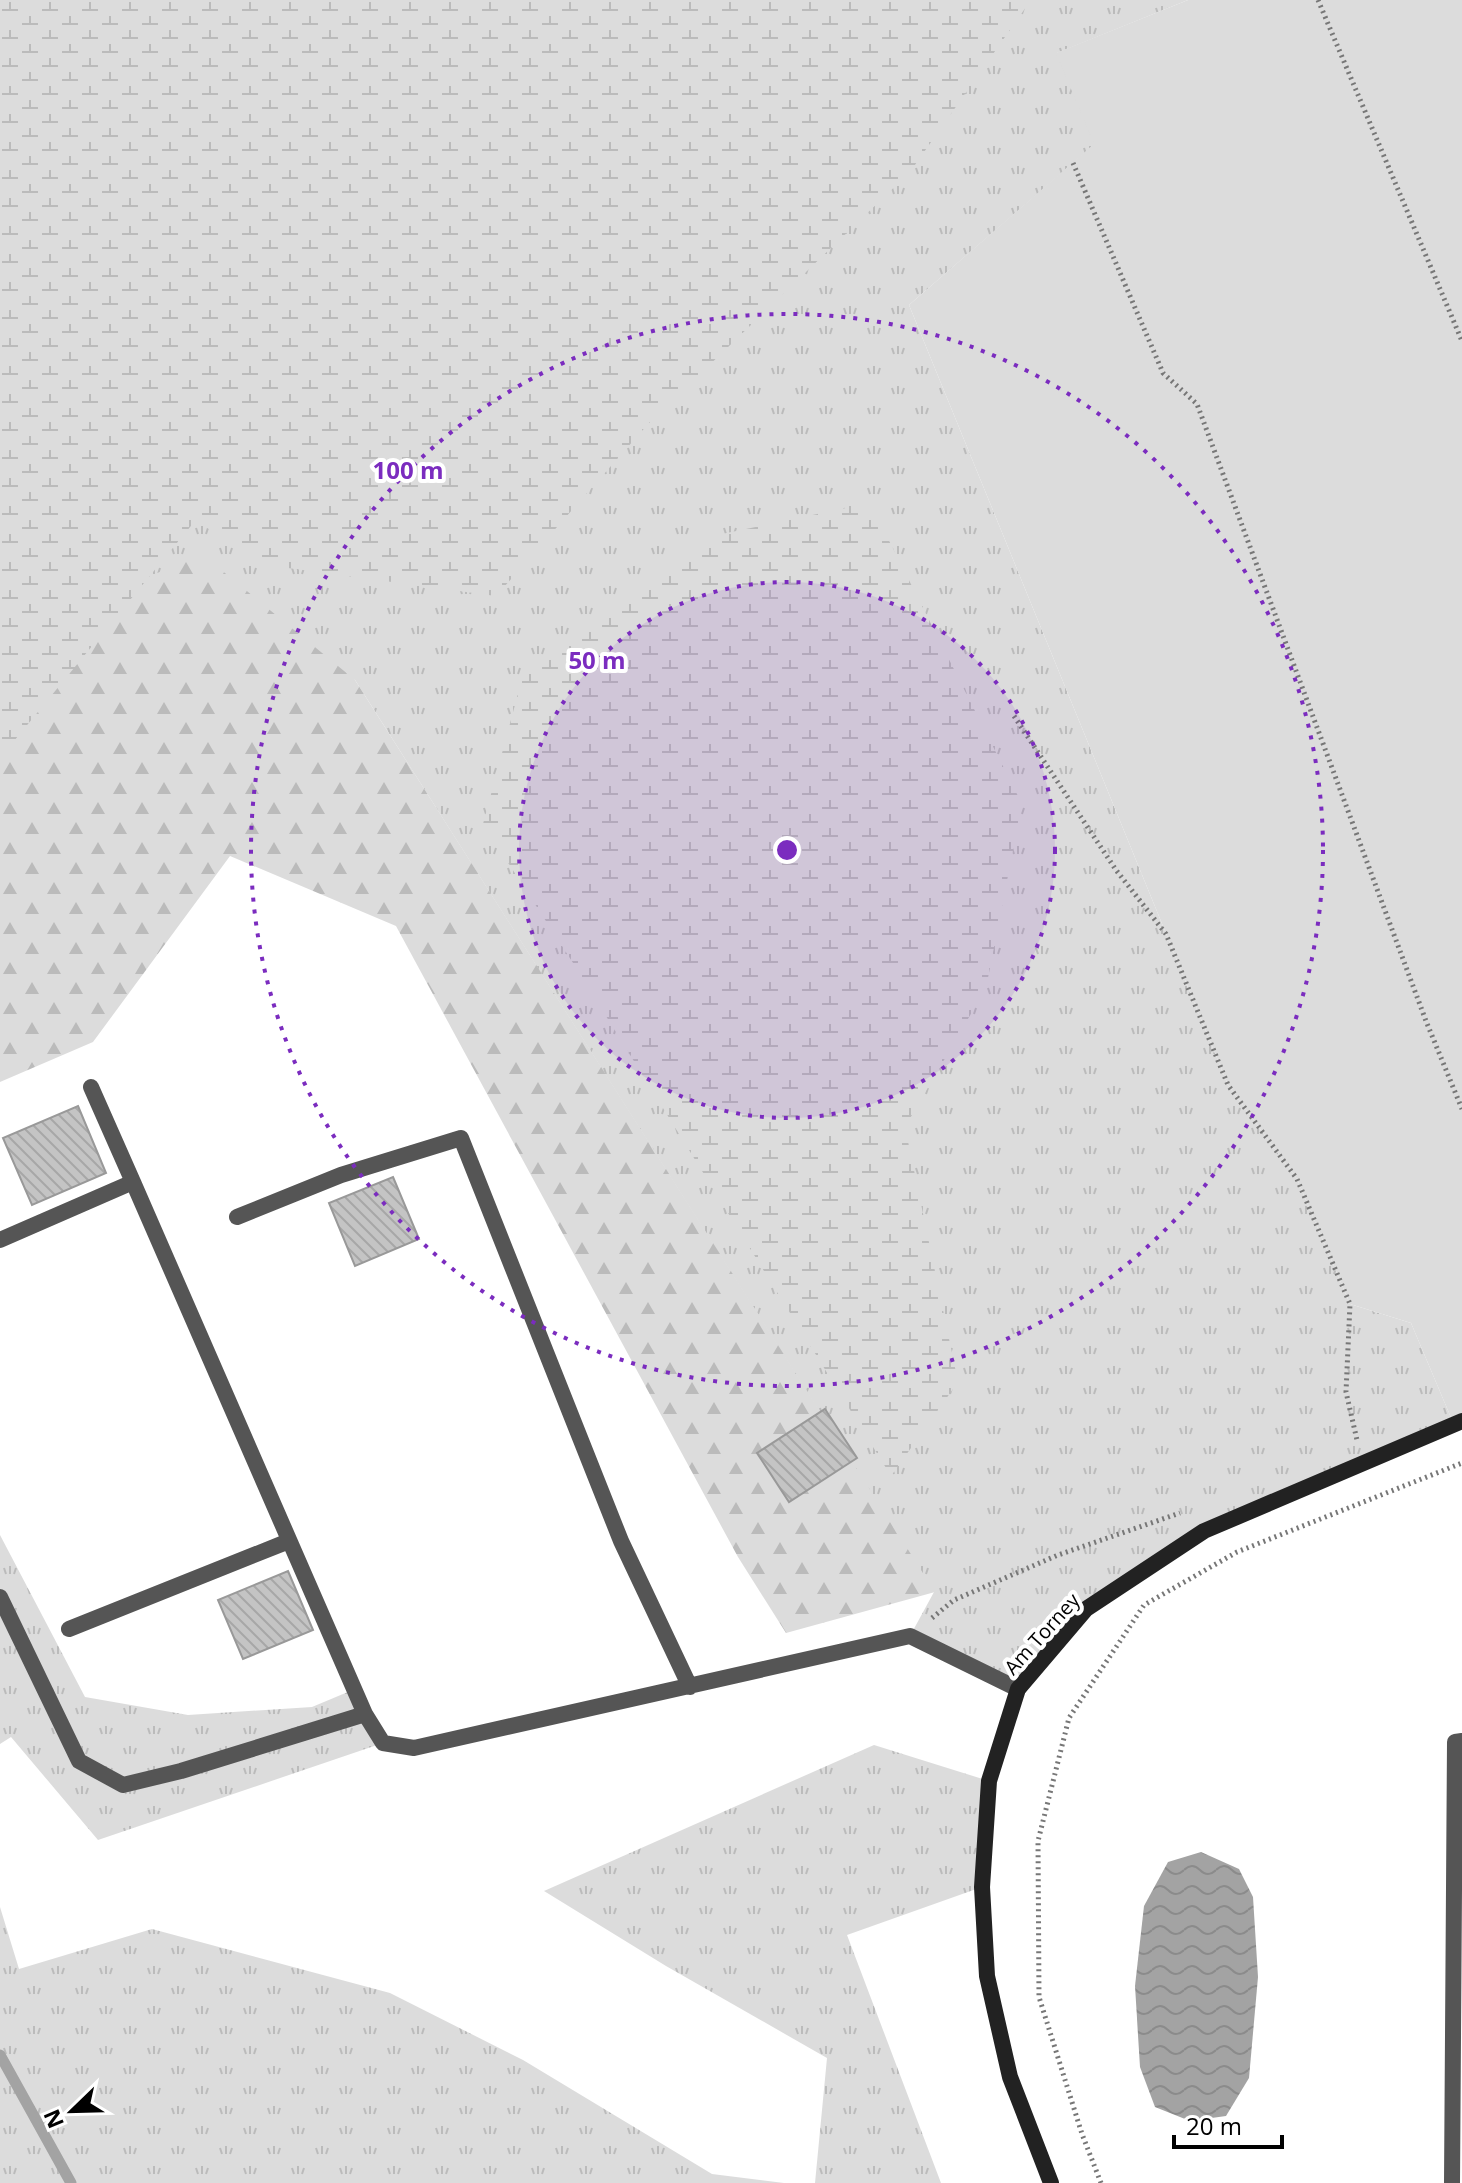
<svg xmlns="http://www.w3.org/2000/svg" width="1462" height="2183" font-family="'Open Sans',sans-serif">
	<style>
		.grass { fill: url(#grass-tufts) }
		.forest { fill: url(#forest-firs) }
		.wetland { fill: url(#wetland-marsh) }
		.green { fill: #dcdcdc }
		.water { fill: url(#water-waves) }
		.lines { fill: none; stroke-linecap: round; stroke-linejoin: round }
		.stream { stroke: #a3a3a3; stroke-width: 11 }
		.building { fill: url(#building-back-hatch); stroke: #999; stroke-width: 2 }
		.path { stroke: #777; stroke-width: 5; stroke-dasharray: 2 4; stroke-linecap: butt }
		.lane { stroke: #555; stroke-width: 16 }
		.secondary { stroke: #222; stroke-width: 16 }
		.ring { fill: none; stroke: #7b2cbf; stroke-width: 4; stroke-dasharray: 4 8 }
		.labels { text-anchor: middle; stroke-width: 8; stroke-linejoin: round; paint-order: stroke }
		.street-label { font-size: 20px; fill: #000; stroke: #fff }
		.centre { fill: #7b2cbf; stroke: #fff; stroke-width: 4 }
		.ring-label { font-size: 24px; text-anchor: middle; font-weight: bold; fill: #7b2cbf; stroke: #fff; stroke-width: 8; stroke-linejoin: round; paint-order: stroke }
	</style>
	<defs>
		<pattern id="grass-tufts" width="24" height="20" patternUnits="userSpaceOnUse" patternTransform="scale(2)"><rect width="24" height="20" fill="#dcdcdc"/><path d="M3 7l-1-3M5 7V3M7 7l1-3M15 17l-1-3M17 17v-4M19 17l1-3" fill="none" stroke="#bbb"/></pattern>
		<pattern id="forest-firs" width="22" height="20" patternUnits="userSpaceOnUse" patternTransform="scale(2)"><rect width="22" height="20" fill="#dcdcdc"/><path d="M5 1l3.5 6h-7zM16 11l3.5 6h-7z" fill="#bbb"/></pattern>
		<pattern id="wetland-marsh" width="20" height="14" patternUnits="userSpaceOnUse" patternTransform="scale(2)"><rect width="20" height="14" fill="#dcdcdc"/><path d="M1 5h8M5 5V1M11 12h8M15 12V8" fill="none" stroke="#bbb"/></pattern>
		<pattern id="water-waves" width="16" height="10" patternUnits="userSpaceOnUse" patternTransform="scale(2)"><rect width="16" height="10" fill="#a3a3a3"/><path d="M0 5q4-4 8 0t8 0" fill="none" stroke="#8b8b8b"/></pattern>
		<pattern id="building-back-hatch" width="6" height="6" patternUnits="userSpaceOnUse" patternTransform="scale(2)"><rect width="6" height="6" fill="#c4c4c4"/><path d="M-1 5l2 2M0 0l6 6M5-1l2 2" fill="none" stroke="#a7a7a7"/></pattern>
	</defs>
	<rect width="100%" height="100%" fill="#fff"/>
	<path class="grass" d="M0 0H1188L1057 53 1095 144 909 305 1228 1085 1297 1179 1350 1304 1411 1323 1452 1420 1204 1531 1086 1609 1018 1689 910 1636 934 1592 355 680 91 599Z
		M0 1535 85 1697 188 1715 312 1707 355 1689 383 1743 98 1840 11 1737 0 1744Z
		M874 1745 989 1781 982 1887 847 1935 941 2183H815L827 2058 666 1966 544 1891Z
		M0 1907 19 1969 152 1929 390 1993 523 2060 712 2174 784 2183H0Z"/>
	<path class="forest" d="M203 555 355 680 935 1592 786 1633 738 1557 396 926 230 856 93 1042 0 1082V729L91 599Z"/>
	<path class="wetland" d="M0 0H1031L910 172 649 423 496 596 273 566 195 521 0 758Z
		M870 503 1022 804 986 988 905 1127 958 1382 891 1476 575 966 483 824 523 675 717 535Z"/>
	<path class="green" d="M1188 0H1462V1416L1452 1420 1411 1323 1350 1304 1297 1179 1228 1085 909 305 1094 144 1056 53Z"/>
	<path class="water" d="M1201 1852 1239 1869 1253 1897 1258 1977 1249 2078 1226 2116 1190 2121 1155 2107 1140 2067 1135 1986 1144 1906 1168 1862Z"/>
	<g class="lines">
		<path class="stream" d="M0 2055 71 2183"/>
	</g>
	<path class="building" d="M78 1106 106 1173 32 1205 3 1138Z
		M393 1177 419 1239 355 1266 329 1203Z
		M825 1409 857 1458 789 1502 757 1453Z
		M288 1571 313 1630 243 1659 218 1600Z"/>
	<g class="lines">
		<path class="path" d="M1318 0 1462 341
			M1073 163 1163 373 1197 404 1426 1021 1462 1109
			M1014 716 1116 870 1166 934 1228 1085 1297 1179 1350 1304 1346 1392 1357 1440
			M932 1618 954 1600 1058 1555 1180 1513
			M1101 2183 1082 2134 1039 1997 1038 1841 1069 1718 1144 1605 1237 1552 1462 1463"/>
		<path class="lane" d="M133 1182 365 1714
			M237 1217 341 1175 461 1138 621 1541 690 1687
			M0 1240 133 1182 91 1087
			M0 1597 79 1761 123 1785 181 1771 365 1714 383 1743 414 1748 910 1636 1018 1689
			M69 1629 289 1541
			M1452 2183 1455 1742 1462 1741"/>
		<path class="secondary" d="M1051 2183 1010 2077 987 1976 982 1887 989 1781 1018 1689 1086 1609 1204 1531 1462 1421"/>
	</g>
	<circle cx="787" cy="850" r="268" fill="#7b2cbf" fill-opacity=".12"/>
	<g class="ring">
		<circle cx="787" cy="850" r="268"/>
		<circle cx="787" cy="850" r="536"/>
	</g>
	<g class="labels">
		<g class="street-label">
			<text transform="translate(1042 1634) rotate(-48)" y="7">Am Torney</text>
		</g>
	</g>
	<circle cx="787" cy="850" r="12" class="centre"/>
	<g class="ring-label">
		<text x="408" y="479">100 m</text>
		<text x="597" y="669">50 m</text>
	</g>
	<g transform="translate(72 2111) rotate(247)" stroke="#ffffff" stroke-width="6" paint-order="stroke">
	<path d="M0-6L14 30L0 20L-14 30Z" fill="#000000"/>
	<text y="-12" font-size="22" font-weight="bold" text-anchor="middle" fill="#000000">N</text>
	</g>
	<path d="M1174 2135v12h108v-12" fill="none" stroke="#000000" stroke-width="4"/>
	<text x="1186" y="2135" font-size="24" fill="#000000" stroke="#ffffff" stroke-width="6" paint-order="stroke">20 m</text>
</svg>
